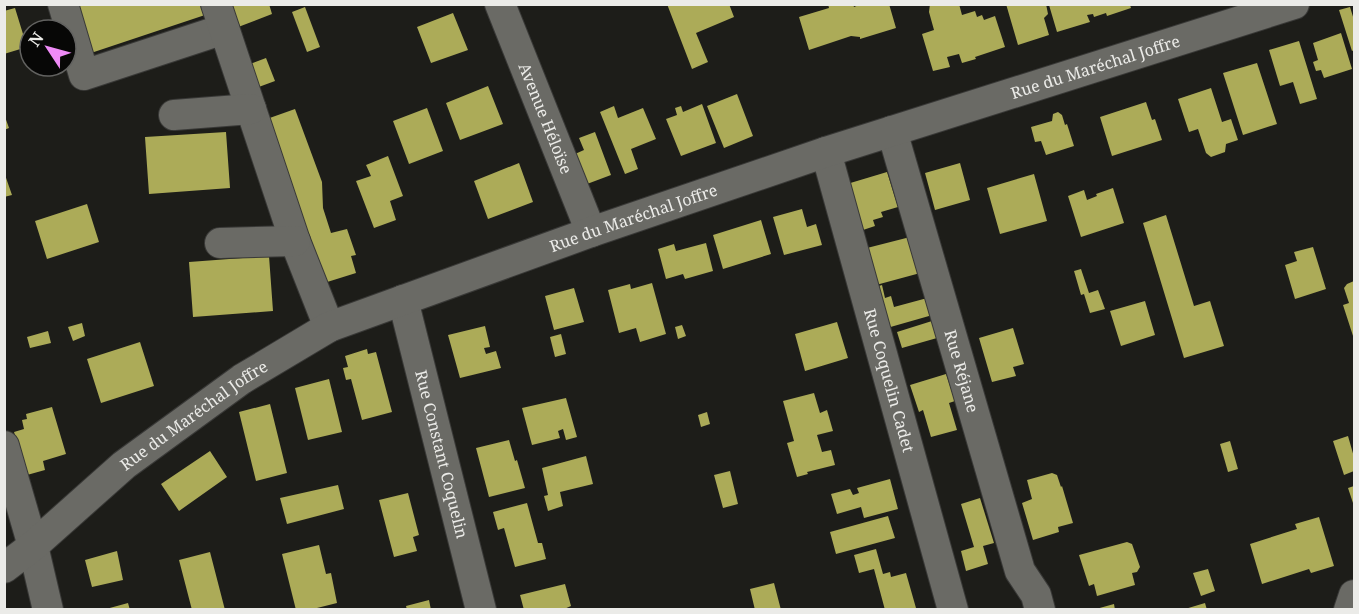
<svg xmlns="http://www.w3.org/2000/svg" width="1359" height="614" font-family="'Noto Serif',serif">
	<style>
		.building { fill: #acab58 }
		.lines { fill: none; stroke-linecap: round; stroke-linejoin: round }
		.minor-casing { stroke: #393937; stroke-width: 32 }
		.minor { stroke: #6a6a65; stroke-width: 30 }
		.labels { text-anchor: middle; stroke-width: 6; stroke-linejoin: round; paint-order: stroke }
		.street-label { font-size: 16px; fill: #ebebe8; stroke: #070706 }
	</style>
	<rect width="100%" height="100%" fill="#1d1d19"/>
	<path class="building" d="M71 4H209L211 13 88 54Z
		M224 4H269L272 14 233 29Z
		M667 4H729L734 17 696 33 708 62 692 69Z
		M828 4H853L854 7 861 4H889L896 28 860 39V37L851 36 809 50 799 17 829 8Z
		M930 4H959L962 15 975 11 977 17 982 15 984 20 995 16 1005 47 975 57 976 59 962 63 959 54 947 57 950 67 933 71 922 34 934 30 929 12Z
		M1006 4H1046L1048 14 1044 18 1049 35 1018 45Z
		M1049 5H1130L1131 8 1107 16 1106 13 1094 17 1093 14 1087 15 1090 22 1057 32Z
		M305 7 320 47 307 52 292 12Z
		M1350 7 1354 20V50L1352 51 1339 10Z
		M15 8 27 47 4 54V11Z
		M453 13 468 50 431 63 417 27Z
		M1341 33 1352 69 1324 78 1321 70 1316 71 1313 62 1318 60 1313 43Z
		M1299 41 1317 99 1300 104 1293 82 1280 86 1269 50Z
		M266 58 275 81 253 89 245 66Z
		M1257 63 1277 124 1243 135 1223 73Z
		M488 86 503 124 460 140 446 103Z
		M1211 88 1222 122 1231 119 1238 140 1226 144 1225 152 1211 157 1206 153 1198 129 1189 132 1178 99Z
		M737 94 753 136 724 148 707 106Z
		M1146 102 1152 120 1155 119 1162 140 1112 156 1100 117Z
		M702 104 716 143 681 156 666 119 677 115 675 108 681 106 683 112Z
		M614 106 618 118 643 108 656 139 631 149 638 169 625 174 600 112Z
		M427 108 443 151 409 164 393 121Z
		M295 109 322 182 323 208 331 233 347 229 356 255 351 256 356 273 324 283 264 120Z
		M1058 112 1062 115 1065 125 1067 124 1074 146 1046 155 1041 141 1035 142 1031 127 1052 121 1053 114Z
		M4 114 9 128 4 130Z
		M226 132 230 188 149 194 145 137Z
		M595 132 611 175 587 184 575 154 584 150 579 138Z
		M388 156 403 196 390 201 396 220 374 228 356 181 371 176 366 165Z
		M519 163 533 202 488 219 474 181Z
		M960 163 970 200 935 210 925 173Z
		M4 172 12 195 4 197Z
		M887 172 898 207 881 212 883 217 873 220 875 226 863 230 847 184Z
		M1034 174 1047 221 1000 234 987 188Z
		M1113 188 1124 223 1081 237 1068 196 1084 190 1087 200 1097 196 1096 194Z
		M87 204 99 242 47 259 35 221Z
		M802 209 807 227 816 224 822 245 784 255 773 217Z
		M1166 215 1194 306 1210 301 1224 346 1184 358 1143 223Z
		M761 220 771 254 723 269 713 235Z
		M914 236 924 272 876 285 867 248Z
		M706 243 713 271 685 279 683 274 666 279 658 249 674 244 676 251Z
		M1313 247 1326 289 1295 299 1285 265 1297 261 1294 252Z
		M269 256 273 311 193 317 189 262Z
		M1081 269 1089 293 1098 290 1105 309 1090 313 1084 294 1081 295 1074 271Z
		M1354 281V339L1343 305 1349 303 1344 288 1347 284Z
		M652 283 666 334 640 342 636 328 619 333 608 290 630 284 631 289Z
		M882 285 885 298 891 296 894 307 931 297 936 314 887 328 876 287Z
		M574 288 584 322 554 330 545 296Z
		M1145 301 1155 335 1121 346 1110 311Z
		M932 321 937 338 902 348 897 332Z
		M837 322 848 358 805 371 795 334Z
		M82 323 85 336 73 341 68 327Z
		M682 325 686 336 678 339 675 327Z
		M485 326 490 347 484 348 486 354 496 351 501 368 460 378 448 335Z
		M1013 328 1024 364 1013 367 1016 376 992 382 979 338Z
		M48 331 51 343 30 348 27 337Z
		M561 334 566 354 555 357 550 337Z
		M140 342 154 386 101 403 87 359Z
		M367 349 368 354 376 352 392 412 362 420 351 379 346 380 343 368 348 367 345 356Z
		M946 374 955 401 949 403 957 430 931 437 923 410 919 412 910 385Z
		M329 379 342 432 308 440 295 388Z
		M814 393 820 413 827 410 833 431 817 435 822 452 831 450 835 465 807 472 808 474 797 477 787 443 794 441 783 401Z
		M566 398 577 437 566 440 563 429 558 431 560 438 532 445 522 408Z
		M270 404 287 473 256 481 239 412Z
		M52 407 66 454 43 461 45 470 27 475 14 432 24 429 22 420 27 419 26 414Z
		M707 412 710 424 701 427 698 415Z
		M1348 436 1354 457 1353 462 1354 471 1344 475 1333 441Z
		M509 440 515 461 517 460 525 488 489 497 476 448Z
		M1230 441 1238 469 1228 472 1220 444Z
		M210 451 227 477 179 511 161 484Z
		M586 456 593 484 560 492 563 506 548 511 544 496 548 495 542 468Z
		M730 471 738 504 723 508 714 475Z
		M1052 473 1057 475 1061 487 1062 486 1073 523 1058 527 1059 532 1033 540 1022 503 1032 499 1027 480Z
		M890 479 898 509 864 518 861 507 837 514 831 494 850 489 853 495 859 493 857 488Z
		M338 485 344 509 287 524 280 498Z
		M1354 486V506L1348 488Z
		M408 493 419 535 413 537 417 551 394 557 379 500Z
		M980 498 994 543 983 546 988 564 966 571 961 551 974 547 961 504Z
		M527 503 538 543H542L546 559 515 567 504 528 498 530 493 512Z
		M888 516 895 538 836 554 830 532Z
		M1319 517 1334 566 1311 573 1309 569 1262 584 1250 544 1297 529 1295 524Z
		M1127 542 1132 544 1140 567 1137 572 1132 573 1135 585 1097 596 1094 584 1089 586 1079 555Z
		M319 545 326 574 331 573 337 603 309 610H296L282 554Z
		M876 549 883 574 890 572 891 577 906 573 916 608 885 610 874 569 859 573 854 555Z
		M117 551 123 580 92 587 85 560Z
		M210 552 225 610H192L179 560Z
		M1208 569 1215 591 1201 596 1193 573Z
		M774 583 781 610H755L750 589Z
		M565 584 571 606 562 610H524L520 595Z
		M429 600 431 610H407L406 606Z
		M128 603 130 610H106V609Z
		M1205 603 1207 610H1185V609Z
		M1114 604 1115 610H1096V609Z"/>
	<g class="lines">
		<defs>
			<g id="minor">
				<path d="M63 4 84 75 224 29"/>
				<path d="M216 4 295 241 329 327"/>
				<path id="s1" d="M500 4 591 232"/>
				<path d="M174 115 251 109"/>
				<path id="s2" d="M892 131 1020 571 1036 595 1040 610"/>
				<path id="s3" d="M826 152 953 610"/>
				<path d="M220 243 295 241"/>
				<path id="s4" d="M403 300 481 610"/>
				<path d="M4 446 33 546 48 610"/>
				<path id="s5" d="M4 568 33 546 124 465 242 379 329 327 591 232 826 152 1294 4"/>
				<path d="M1349 610 1354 595"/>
			</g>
		</defs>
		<use href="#minor" class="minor-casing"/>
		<use href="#minor" class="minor"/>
	</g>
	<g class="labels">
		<g class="street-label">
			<text dy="6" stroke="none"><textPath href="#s5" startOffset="1215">Rue du Maréchal Joffre</textPath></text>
			<text dy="6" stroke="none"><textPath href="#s1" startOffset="123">Avenue Héloïse</textPath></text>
			<text dy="6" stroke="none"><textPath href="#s5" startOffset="729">Rue du Maréchal Joffre</textPath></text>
			<text dy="6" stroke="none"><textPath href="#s2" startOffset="250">Rue Réjane</textPath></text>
			<text dy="6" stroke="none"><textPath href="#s3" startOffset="237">Rue Coquelin Cadet</textPath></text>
			<text dy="6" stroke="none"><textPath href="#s5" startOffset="244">Rue du Maréchal Joffre</textPath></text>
			<text dy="6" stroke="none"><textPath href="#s4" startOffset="159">Rue Constant Coquelin</textPath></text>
		</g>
	</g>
	<rect width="1359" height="614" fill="none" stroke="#ebebe8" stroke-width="12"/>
	<g transform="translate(48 48) rotate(306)"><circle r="28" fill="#070706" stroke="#626260" stroke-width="1.5"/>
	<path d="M0-4.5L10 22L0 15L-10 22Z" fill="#ef8bf7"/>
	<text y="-9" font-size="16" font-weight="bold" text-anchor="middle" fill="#ebebe8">N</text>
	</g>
</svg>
